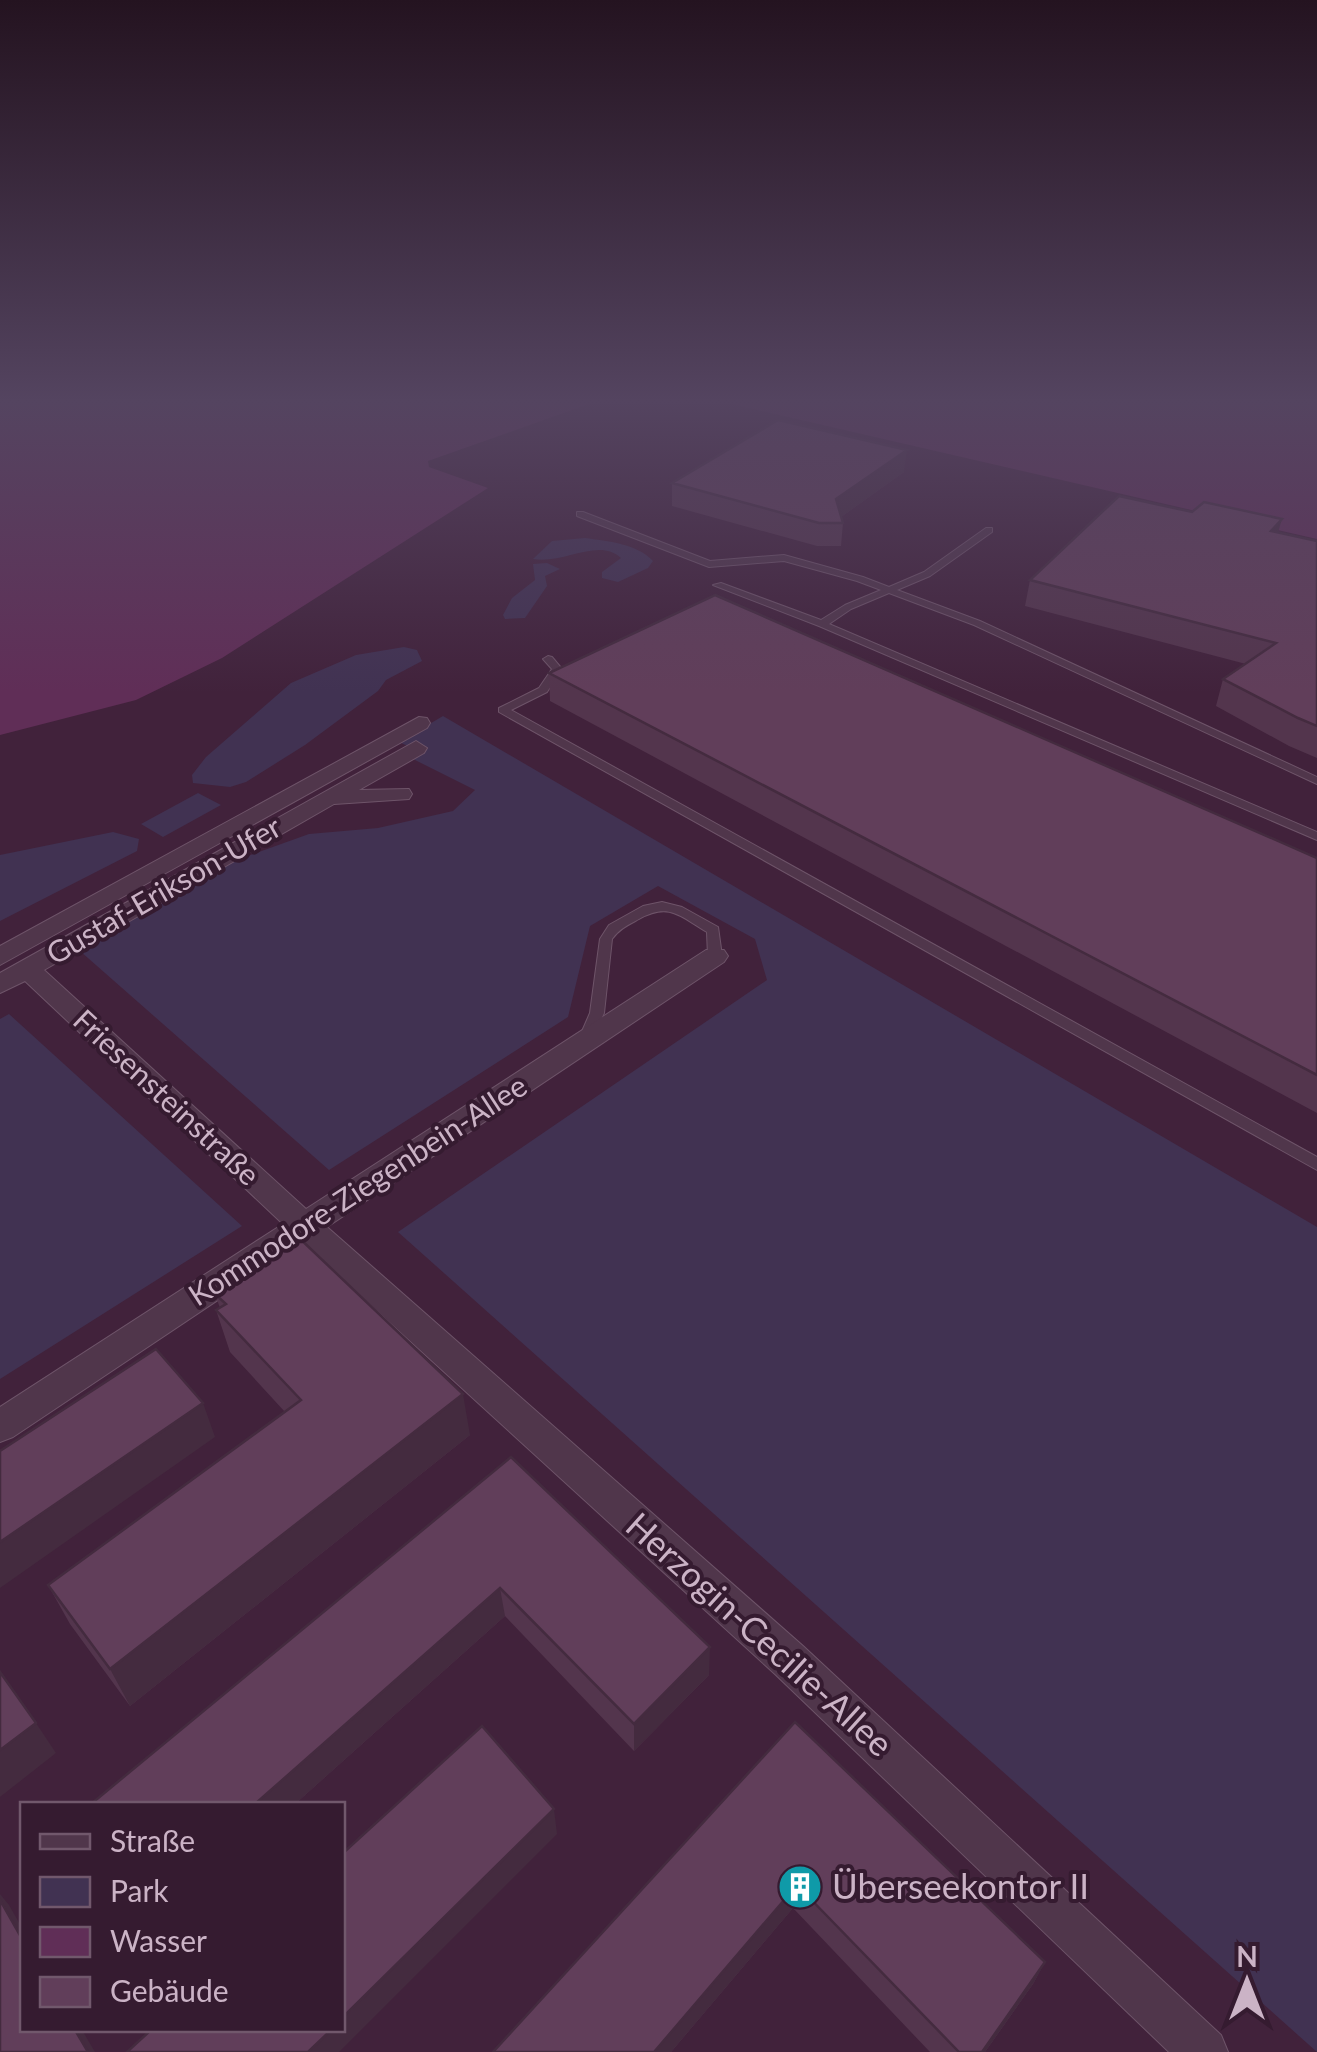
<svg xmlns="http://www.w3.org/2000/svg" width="1317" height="2052" font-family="Lato,sans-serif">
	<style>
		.green { fill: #413252 }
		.water { fill: #602e57 }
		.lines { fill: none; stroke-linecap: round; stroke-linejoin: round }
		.lane-casing { stroke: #6e5469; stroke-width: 2 }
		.street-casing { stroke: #6e5469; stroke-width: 2 }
		.lane { fill: #50364b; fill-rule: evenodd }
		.street { fill: #50364b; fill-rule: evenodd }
		.wall { fill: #53354d }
		.shaded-wall { fill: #442b3f }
		.building { fill: #613e5a; stroke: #442b3f; stroke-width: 2.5 }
		.labels { text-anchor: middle; stroke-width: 8; stroke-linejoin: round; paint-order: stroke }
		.street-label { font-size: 30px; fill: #cbb3c6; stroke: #351b30 }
		.near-street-label { font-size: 35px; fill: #cbb3c6; stroke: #351b30 }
		.near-poi-label { font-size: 35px; fill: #cbb3c6; stroke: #351b30; text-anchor: start }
	</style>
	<rect width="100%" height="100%" fill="#41223b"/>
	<path class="green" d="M585 538C607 541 638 544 653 561L648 568 618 582 602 578V572L621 558C599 537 565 564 533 559L552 541Z
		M547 563 560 569 545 576 547 586 525 618 505 619 503 615 512 598 535 580 533 564Z
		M404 647 417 650 422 661 386 680 378 691 305 745 246 782 230 787 193 783 192 775 206 757 291 683 356 655Z
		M443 716 1317 1227V2052L398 1232 767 980 755 939 658 886 590 926 568 1017 329 1170 80 951 228 863 309 834 378 828 453 811 475 790 411 758 421 752 399 742Z
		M198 793 221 805 163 837 141 824Z
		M113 832 139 839 137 851 0 921V855Z
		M9 1014 242 1226 0 1379V1019Z"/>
	<path class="water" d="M0 404H589L428 461 429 467 488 488 222 658 136 700 0 735Z
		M732 404H1317V539Z"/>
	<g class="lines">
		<defs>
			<path id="lane" d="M577 512H583L710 561 784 555 863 577 889 587 924 572 986 528H992V532L930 576 897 590 980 621 1317 777V784L974 625 889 593 851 609 829 624 1317 832V840L819 626 713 585 721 583 821 620 845 605 881 590 857 581 784 561 709 567 577 516Z
				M548 656 552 657 562 669 547 692 511 710 1317 1157V1170L499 712V708L539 688 552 669 543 659Z
				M662 902 682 907 718 927 722 956 715 960 708 956 707 932C680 916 669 902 639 919 628 925 619 929 612 939L604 1013 592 1039H582L580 1036 590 1013 600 939 609 925 643 906Z"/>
			<path id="street" d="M419 717 427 718 430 723 427 728 0 965V946Z
				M416 741 427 748 424 753 359 790 409 789 412 794 409 799 334 804 44 970 306 1209 706 950H724L728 956 724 962 327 1227 803 1646 1221 2035 1228 2052H1169L775 1674 303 1243 13 1437 0 1442V1407L283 1224 25 981 0 993V973Z"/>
		</defs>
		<use href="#lane" class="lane-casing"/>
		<use href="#street" class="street-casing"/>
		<use href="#lane" class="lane"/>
		<use href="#street" class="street"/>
	</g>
	<path class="wall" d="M904 472 841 517 843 523 841 546H817L672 506V483Z
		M1278 532 1317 541V758L1289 746 1216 706 1223 679 1246 664 1025 606 1030 580Z
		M549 673 1317 858V1113L550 701Z
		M255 1261 470 1435 130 1706 70 1624 48 1585 285 1412 230 1352 216 1310 220 1308 215 1294 257 1267Z
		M511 1457 709 1675 634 1751 505 1616 295 1804Z
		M795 1722 1045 1962 1033 1984 985 2052H930L793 1908 671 2052H493Z"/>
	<path class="shaded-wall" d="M907 450 904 472 834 522 836 499Z
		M1282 519 1275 543 1271 531Z
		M463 1394 470 1435 130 1706 110 1669Z
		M203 1403 215 1437 0 1588V1542Z
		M500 1588 505 1616 295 1804H255Z
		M710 1647 709 1675 634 1751V1724Z
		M36 1723 56 1753 0 1797V1750Z
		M554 1809 557 1834 339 2052H308L331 2030H342V2018Z
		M797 1885 793 1908 671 2052H654Z
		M0 1894 9 1905 22 1928V1939L0 1900Z
		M1045 1962 1033 1984 985 2052H982Z
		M75 2030H82L95 2052H88Z"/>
	<path class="building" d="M778 420 907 450 836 499 843 523H819L672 483Z
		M1119 496 1192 512 1204 502 1282 519 1271 531 1317 541V726L1298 718 1223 679 1276 643 1030 580Z
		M715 595 1317 858V1075L549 673Z
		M295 1234 463 1394 110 1669 48 1585 301 1400 216 1310 226 1304 215 1294 259 1265 255 1261Z
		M156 1349 203 1403 0 1542V1451Z
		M511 1457 710 1647 634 1724 500 1588 255 1804H91Z
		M0 1672 36 1723 0 1750Z
		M795 1722 1045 1962 982 2052H959L797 1885 654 2052H493Z
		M482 1726 554 1809 342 2018V1854Z
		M0 1900 22 1939V2030H75L88 2052H0Z
		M151 2030H331L308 2052H127Z"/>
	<linearGradient id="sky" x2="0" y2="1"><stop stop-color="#241320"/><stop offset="0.58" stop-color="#544460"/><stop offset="1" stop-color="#544460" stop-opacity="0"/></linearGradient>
	<rect width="1317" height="692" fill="url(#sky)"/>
	<defs>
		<symbol id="building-disc" viewBox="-11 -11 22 22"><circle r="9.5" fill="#0f9aa8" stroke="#351b30"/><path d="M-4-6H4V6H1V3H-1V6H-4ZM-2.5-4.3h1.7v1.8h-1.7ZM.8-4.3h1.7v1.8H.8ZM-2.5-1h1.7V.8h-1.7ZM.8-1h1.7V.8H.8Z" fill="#fff"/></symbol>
	</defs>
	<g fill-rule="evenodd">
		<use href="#building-disc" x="775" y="1862" width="50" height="50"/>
	</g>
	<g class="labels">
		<g class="street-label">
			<text transform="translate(164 891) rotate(-30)" y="10">Gustaf-Erikson-Ufer</text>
			<text transform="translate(166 1098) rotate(43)" y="10">Friesensteinstraße</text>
			<text transform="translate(358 1191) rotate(-33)" y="10">Kommodore-Ziegenbein-Allee</text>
		</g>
		<g class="near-street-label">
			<text transform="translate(759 1635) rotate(42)" y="12">Herzogin-Cecilie-Allee</text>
		</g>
		<g class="near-poi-label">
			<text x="832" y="1899">Überseekontor II</text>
		</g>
	</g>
	<rect x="20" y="1802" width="325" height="230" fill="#351b30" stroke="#71586c" stroke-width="2.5"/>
	<rect x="40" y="1834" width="50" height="15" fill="#50364b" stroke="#71586c" stroke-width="2.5"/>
	<text x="110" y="1852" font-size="30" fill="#cbb3c6">Straße</text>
	<rect x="40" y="1877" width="50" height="30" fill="#413252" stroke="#71586c" stroke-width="2.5"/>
	<text x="110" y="1902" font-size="30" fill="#cbb3c6">Park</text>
	<rect x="40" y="1927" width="50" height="30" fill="#602e57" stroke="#71586c" stroke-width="2.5"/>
	<text x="110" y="1952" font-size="30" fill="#cbb3c6">Wasser</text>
	<rect x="40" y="1977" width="50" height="30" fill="#613e5a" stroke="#71586c" stroke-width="2.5"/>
	<text x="110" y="2002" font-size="30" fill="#cbb3c6">Gebäude</text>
	<g transform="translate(1247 1982)" stroke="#351b30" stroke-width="8" paint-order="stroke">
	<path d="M0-8L18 38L0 25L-18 38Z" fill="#cbb3c6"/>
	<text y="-15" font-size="28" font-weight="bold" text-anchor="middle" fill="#cbb3c6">N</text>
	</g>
</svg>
